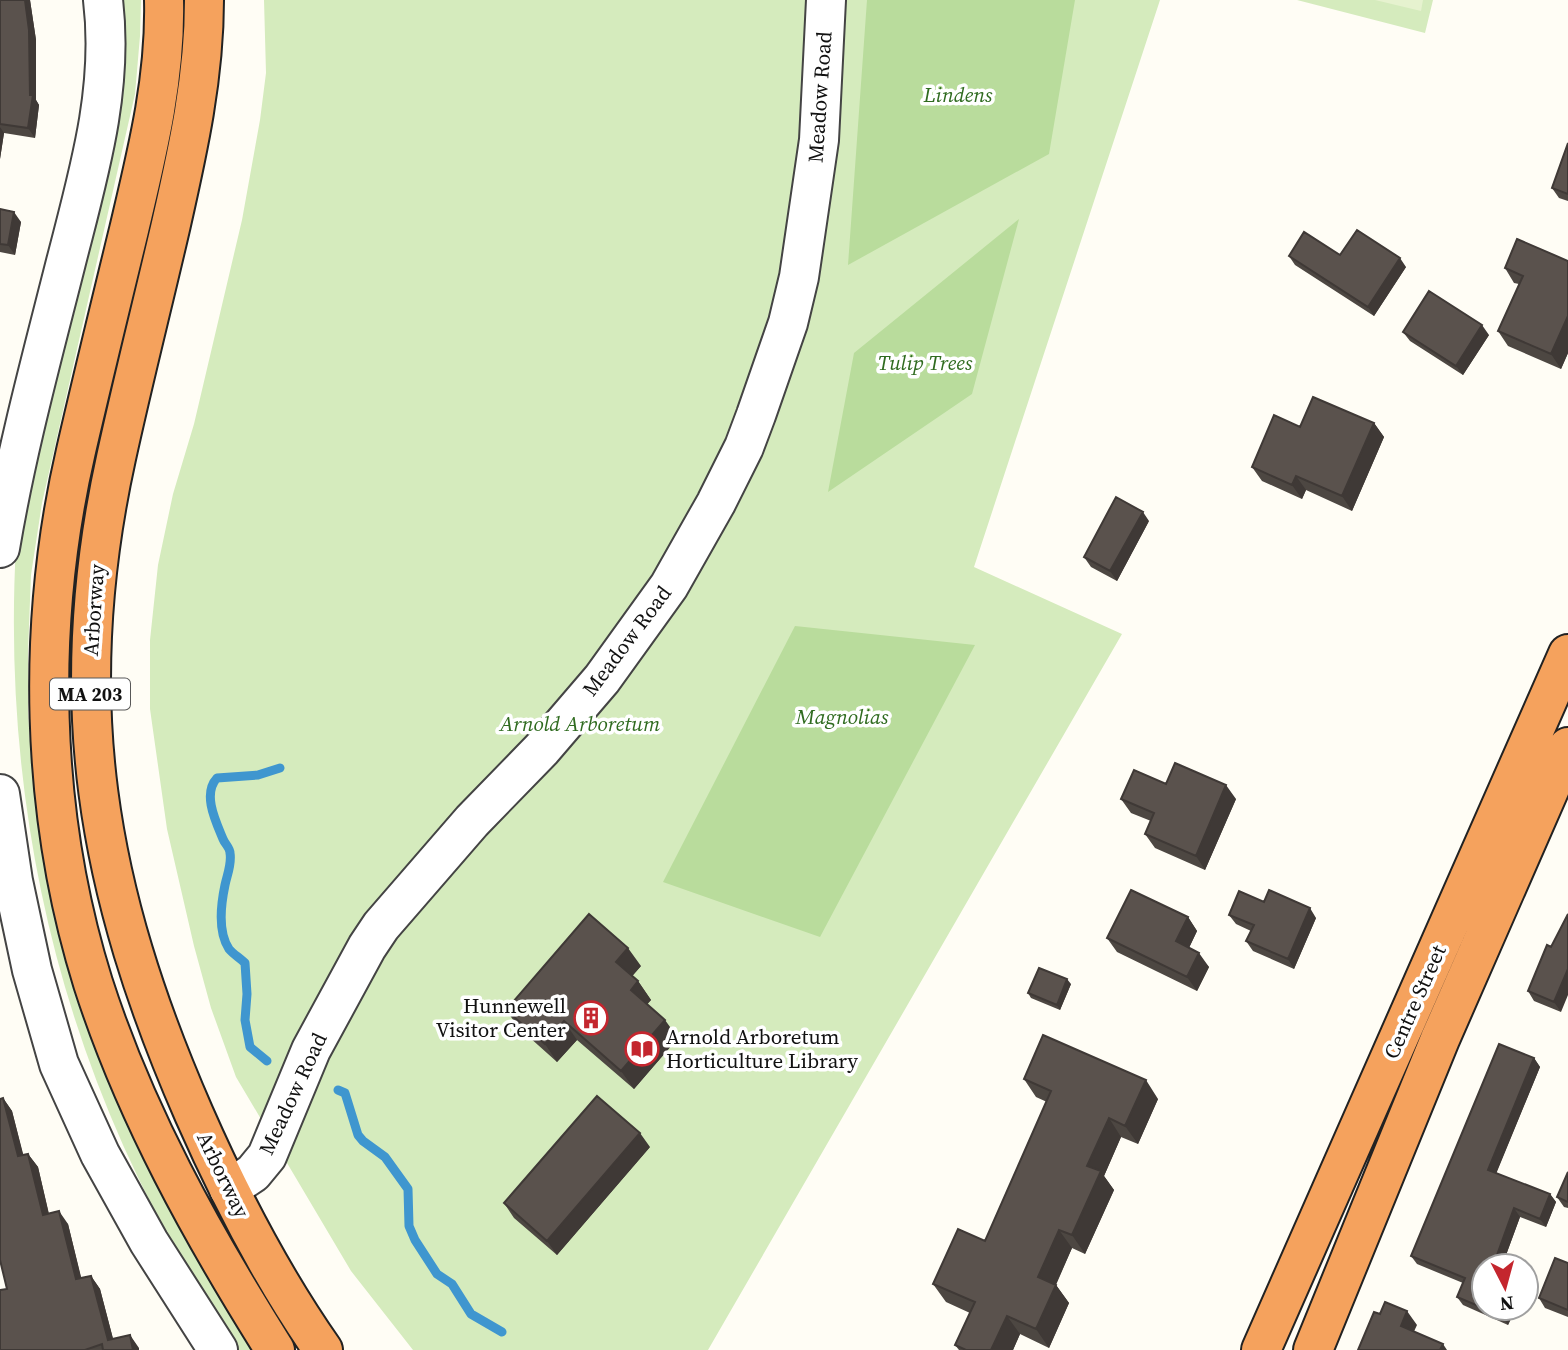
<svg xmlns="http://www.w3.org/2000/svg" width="1568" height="1350" font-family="'Source Serif 4',serif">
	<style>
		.green { fill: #d5ebbd }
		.forest { fill: #b9dc9c }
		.pitch { fill: #e6f2cf }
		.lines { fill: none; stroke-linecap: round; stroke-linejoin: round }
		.stream { stroke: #3f96cf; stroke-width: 9 }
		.minor-casing { stroke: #444; stroke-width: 42 }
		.highway-casing { stroke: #222; stroke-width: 42 }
		.minor { stroke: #fff; stroke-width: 38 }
		.highway { stroke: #f5a25d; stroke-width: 38 }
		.wall { fill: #4d4742 }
		.shaded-wall { fill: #3f3936 }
		.building { fill: #5a524d; stroke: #3f3936; stroke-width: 2 }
		.labels { text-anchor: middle; stroke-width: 7; stroke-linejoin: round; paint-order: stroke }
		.shield { fill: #fff; stroke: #585858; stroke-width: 2 }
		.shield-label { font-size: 19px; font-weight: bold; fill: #111 }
		.park-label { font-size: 21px; font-style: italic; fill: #2f6b1f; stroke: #fff }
		.street-label { font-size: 21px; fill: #111; stroke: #fff }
		.poi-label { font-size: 21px; fill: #111; stroke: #fff; text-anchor: end }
	</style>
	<rect width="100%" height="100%" fill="#fffdf5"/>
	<path class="green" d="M120 0H141L140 36 135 94 42 503 31 575 28 652V712L32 772 52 892 147 1160 207 1277 251 1350H238C74 1111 0 837 16 545Z
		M264 0H1160L974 567 1122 634 708 1350H413L351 1271 236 1077 211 1008 194 946 167 829 150 709V640L158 565 173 494 194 424 242 220 260 120 266 73Z
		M1297 0H1433L1425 33Z"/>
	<path class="forest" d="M867 0H1075L1049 154 848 265Z
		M1019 219 972 394 828 492 854 353Z
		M795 626 975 645 820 937 663 882Z"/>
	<path class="pitch" d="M1375 0H1423L1421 11Z"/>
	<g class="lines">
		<path class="stream" d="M267 1061 250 1047 245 1020 247 994 245 963C240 958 233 954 229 949 217 931 221 904 225 885 227 875 232 864 230 853 230 848 225 844 223 839 216 822 202 794 217 778L258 775 280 768
			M338 1090 345 1093 358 1135 363 1141 385 1157 408 1189 409 1226 415 1240 437 1274 452 1284 471 1314 502 1332"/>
		<defs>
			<path id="minor" d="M0 548C16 452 42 357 66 262 88 176 114 90 103 0
				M0 794 13 881 32 970 59 1064 100 1154 149 1242 218 1350
				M229 1189 253 1173 267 1156 311 1050 367 947 381 926 472 821 542 749 602 679 669 586 716 503 744 447 756 415 788 323 799 277 819 140 826 0"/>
			<path id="highway" d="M164 0C166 79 147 154 129 230 111 304 93 377 76 451 36 624 40 813 93 983 135 1114 202 1234 275 1350
				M204 0C204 77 188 149 171 224 153 302 133 380 116 458 63 699 96 890 194 1114 230 1196 272 1277 323 1350
				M1261 1350 1568 654
				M1313 1350 1440 1039 1568 747"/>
		</defs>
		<use href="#minor" class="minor-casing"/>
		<use href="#highway" class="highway-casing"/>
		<use href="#minor" class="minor"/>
		<use href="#highway" class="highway"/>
	</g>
	<path class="wall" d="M0 0H30L36 40V100L39 105 35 138 4 133 0 159Z
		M1568 143V201L1559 198 1552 188Z
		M0 209 21 222 15 255 0 252Z
		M1340 255 1406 267 1374 316 1295 265 1289 256Z
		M1568 261V353L1561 369 1508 346 1498 331 1519 284 1514 283 1505 268Z
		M1403 332 1489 335 1463 375 1410 341Z
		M1374 423 1384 437 1352 511 1306 490 1302 499 1262 481 1252 467 1300 427Z
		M1149 521 1117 581 1091 567 1084 557Z
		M1166 784 1236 799 1205 870 1155 848 1145 834 1151 821 1131 813 1121 799Z
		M1264 902 1316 918 1294 969 1253 951 1246 941 1251 931 1236 924 1229 915Z
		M1188 917 1197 931 1189 948 1209 967 1197 991 1117 952 1107 938Z
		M1551 947 1561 1012 1534 1001 1528 991Z
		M641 966 632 976 638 981 651 1000 647 1004 678 1038 634 1089 577 1040 557 1062 519 1028 506 1010Z
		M1071 984 1060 1010 1031 998 1028 993Z
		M1534 1058 1540 1067 1496 1173 1550 1194 1556 1202 1546 1227 1520 1217 1502 1266H1484V1308H1516L1508 1325 1463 1305 1457 1297 1463 1283 1417 1264 1411 1256Z
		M1024 1079 1158 1099 1138 1144 1121 1137 1104 1176 1114 1190 1085 1254 1072 1248 1056 1285 1069 1303 1049 1348 1020 1334 1013 1350H959L955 1345 970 1313 946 1302 933 1284 985 1241 1047 1102 1036 1097Z
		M3 1098 12 1111 23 1155 28 1154 38 1167 49 1214 68 1224 81 1278 91 1276 100 1289 113 1339 130 1335 139 1350H0L7 1289Z
		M650 1147 557 1255 514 1218 504 1203Z
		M1568 1172V1208L1564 1207 1557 1197Z
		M1568 1263V1317L1545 1308 1539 1298Z"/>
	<path class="shaded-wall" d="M25 0H30L36 40V100L39 105 35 138 28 128 30 95Z
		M0 127 4 133 0 159Z
		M14 212 21 222 15 255 8 245Z
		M1400 258 1406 267 1374 316 1368 307Z
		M1568 316V353L1561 369 1551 354Z
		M1482 325 1489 335 1463 375 1456 366Z
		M1374 423 1384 437 1352 511 1342 496Z
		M1296 476 1306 490 1302 499 1292 485Z
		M1143 512 1149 521 1117 581 1110 571Z
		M1226 785 1236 799 1205 870 1196 856Z
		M1310 908 1316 918 1294 969 1288 959Z
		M1188 917 1197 931 1185 956 1176 941Z
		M628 948 641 966 628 981 616 962Z
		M1199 953 1209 967 1197 991 1187 977Z
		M1568 969V995L1561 1012 1554 1002Z
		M1067 979 1071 984 1060 1010 1057 1005Z
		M638 981 651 1000 644 1008 631 990Z
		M665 1020 678 1038 634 1089 621 1071Z
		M564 1021 577 1040 557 1062 545 1044Z
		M1534 1058 1540 1067 1494 1179 1488 1170Z
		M1146 1080 1158 1099 1138 1144 1125 1126Z
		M3 1098 12 1111 27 1169 18 1156Z
		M1109 1118 1121 1137 1104 1176 1114 1190 1085 1254 1072 1235 1087 1166Z
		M640 1133 650 1147 557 1255 547 1241Z
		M28 1154 38 1167 52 1228 43 1215Z
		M1550 1194 1556 1202 1546 1227 1540 1219Z
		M1514 1208 1520 1217 1502 1266H1493Z
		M59 1211 68 1224 85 1293 76 1279Z
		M1059 1230 1072 1248 1051 1295 1038 1277Z
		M91 1276 100 1289 116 1350 108 1340Z
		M1056 1285 1069 1303 1049 1348 1036 1329Z
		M1506 1308H1516L1508 1325 1502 1316Z
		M1407 1311 1417 1325 1410 1340 1401 1326Z
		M1007 1316 1020 1334 1013 1350H991Z
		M130 1335 139 1348V1350H133Z
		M1443 1344 1447 1350H1440Z"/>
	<path class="building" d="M0 0H25L29 30 30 95H33L28 128 0 124Z
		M1568 143V194L1552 188Z
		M0 209 14 212 8 245 0 244Z
		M1357 230 1400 258 1368 307 1289 256 1304 232 1340 255Z
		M1517 239 1568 261V316L1551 354 1498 331 1523 276 1505 268Z
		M1429 291 1482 325 1456 366 1403 332Z
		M1313 397 1374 423 1342 496 1296 476 1292 485 1252 467 1274 415 1300 427Z
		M1116 497 1143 512 1110 571 1084 557Z
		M1175 763 1226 785 1196 856 1145 834 1154 813 1121 799 1134 770 1166 784Z
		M1131 890 1188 917 1176 941 1199 953 1187 977 1107 938Z
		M1269 890 1310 908 1288 959 1246 941 1254 925 1229 915 1239 891 1264 902Z
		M589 914 628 948 616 962 638 981 631 990 665 1020 621 1071 564 1021 545 1044 506 1010Z
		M1568 914V969L1554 1002 1528 991 1547 945 1551 947Z
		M1039 968 1067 979 1057 1005 1028 993Z
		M1043 1035 1146 1080 1125 1126 1109 1118 1087 1166 1101 1171 1072 1235 1059 1230 1038 1277 1056 1285 1036 1329 1007 1316 991 1350H966L955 1345 975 1302 933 1284 958 1229 985 1241 1051 1091 1024 1079Z
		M1499 1044 1534 1058 1488 1170 1550 1194 1540 1219 1514 1208 1493 1266H1484V1308H1506L1502 1316 1457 1297 1465 1278 1411 1256Z
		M597 1096 640 1133 547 1241 504 1203Z
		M3 1098 18 1156 28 1154 43 1215 59 1211 76 1279 91 1276 108 1340 130 1335 133 1350H103L102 1344 85 1350H0V1290L7 1289 0 1260V1099Z
		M1568 1172V1202L1557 1197Z
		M1555 1258 1568 1263V1310L1539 1298Z
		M1385 1302 1407 1311 1401 1326 1443 1344 1440 1350H1358L1374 1312 1380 1314Z"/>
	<defs>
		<symbol id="building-ring" viewBox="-11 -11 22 22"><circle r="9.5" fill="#fff" stroke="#c4262e" stroke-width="1.5"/><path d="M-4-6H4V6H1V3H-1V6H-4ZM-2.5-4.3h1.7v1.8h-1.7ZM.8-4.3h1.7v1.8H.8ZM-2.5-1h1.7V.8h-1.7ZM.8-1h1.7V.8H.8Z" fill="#c4262e"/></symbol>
		<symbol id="library-ring" viewBox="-11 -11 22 22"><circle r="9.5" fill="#fff" stroke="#c4262e" stroke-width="1.5"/><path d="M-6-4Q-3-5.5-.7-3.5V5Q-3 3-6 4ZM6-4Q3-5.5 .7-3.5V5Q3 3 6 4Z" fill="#c4262e"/></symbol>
	</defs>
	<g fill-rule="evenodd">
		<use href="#building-ring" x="572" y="999" width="38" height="38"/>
		<use href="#library-ring" x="623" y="1030" width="38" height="38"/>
	</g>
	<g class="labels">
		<rect class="shield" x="50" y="678.5" width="80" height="31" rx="5"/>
		<g class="shield-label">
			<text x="90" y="701">MA 203</text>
		</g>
		<g class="park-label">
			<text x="958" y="102">Lindens</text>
			<text x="925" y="370">Tulip Trees</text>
			<text x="842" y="724">Magnolias</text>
			<text x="580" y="731">Arnold Arboretum</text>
		</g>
		<g class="street-label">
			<text transform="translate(820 97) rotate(-86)" y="7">Meadow Road</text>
			<text transform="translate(94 610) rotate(-86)" y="7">Arborway</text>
			<text transform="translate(627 641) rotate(-53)" y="7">Meadow Road</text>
			<text transform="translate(1415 1002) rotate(-66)" y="7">Centre Street</text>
			<text transform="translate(293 1094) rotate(-65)" y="7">Meadow Road</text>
			<text transform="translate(223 1175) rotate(64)" y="7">Arborway</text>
		</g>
		<g class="poi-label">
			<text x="566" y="1013">Hunnewell<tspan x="566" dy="24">Visitor Center</tspan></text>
			<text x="666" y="1044" text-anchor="start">Arnold Arboretum<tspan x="666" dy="24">Horticulture Library</tspan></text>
		</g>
	</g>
	<g transform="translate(1505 1287) rotate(174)"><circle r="33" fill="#ffffff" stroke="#a0a0a0" stroke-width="2"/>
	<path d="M0-5L12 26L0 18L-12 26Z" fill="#c4262e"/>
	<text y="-10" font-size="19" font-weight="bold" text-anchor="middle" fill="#111111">N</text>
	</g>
</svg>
